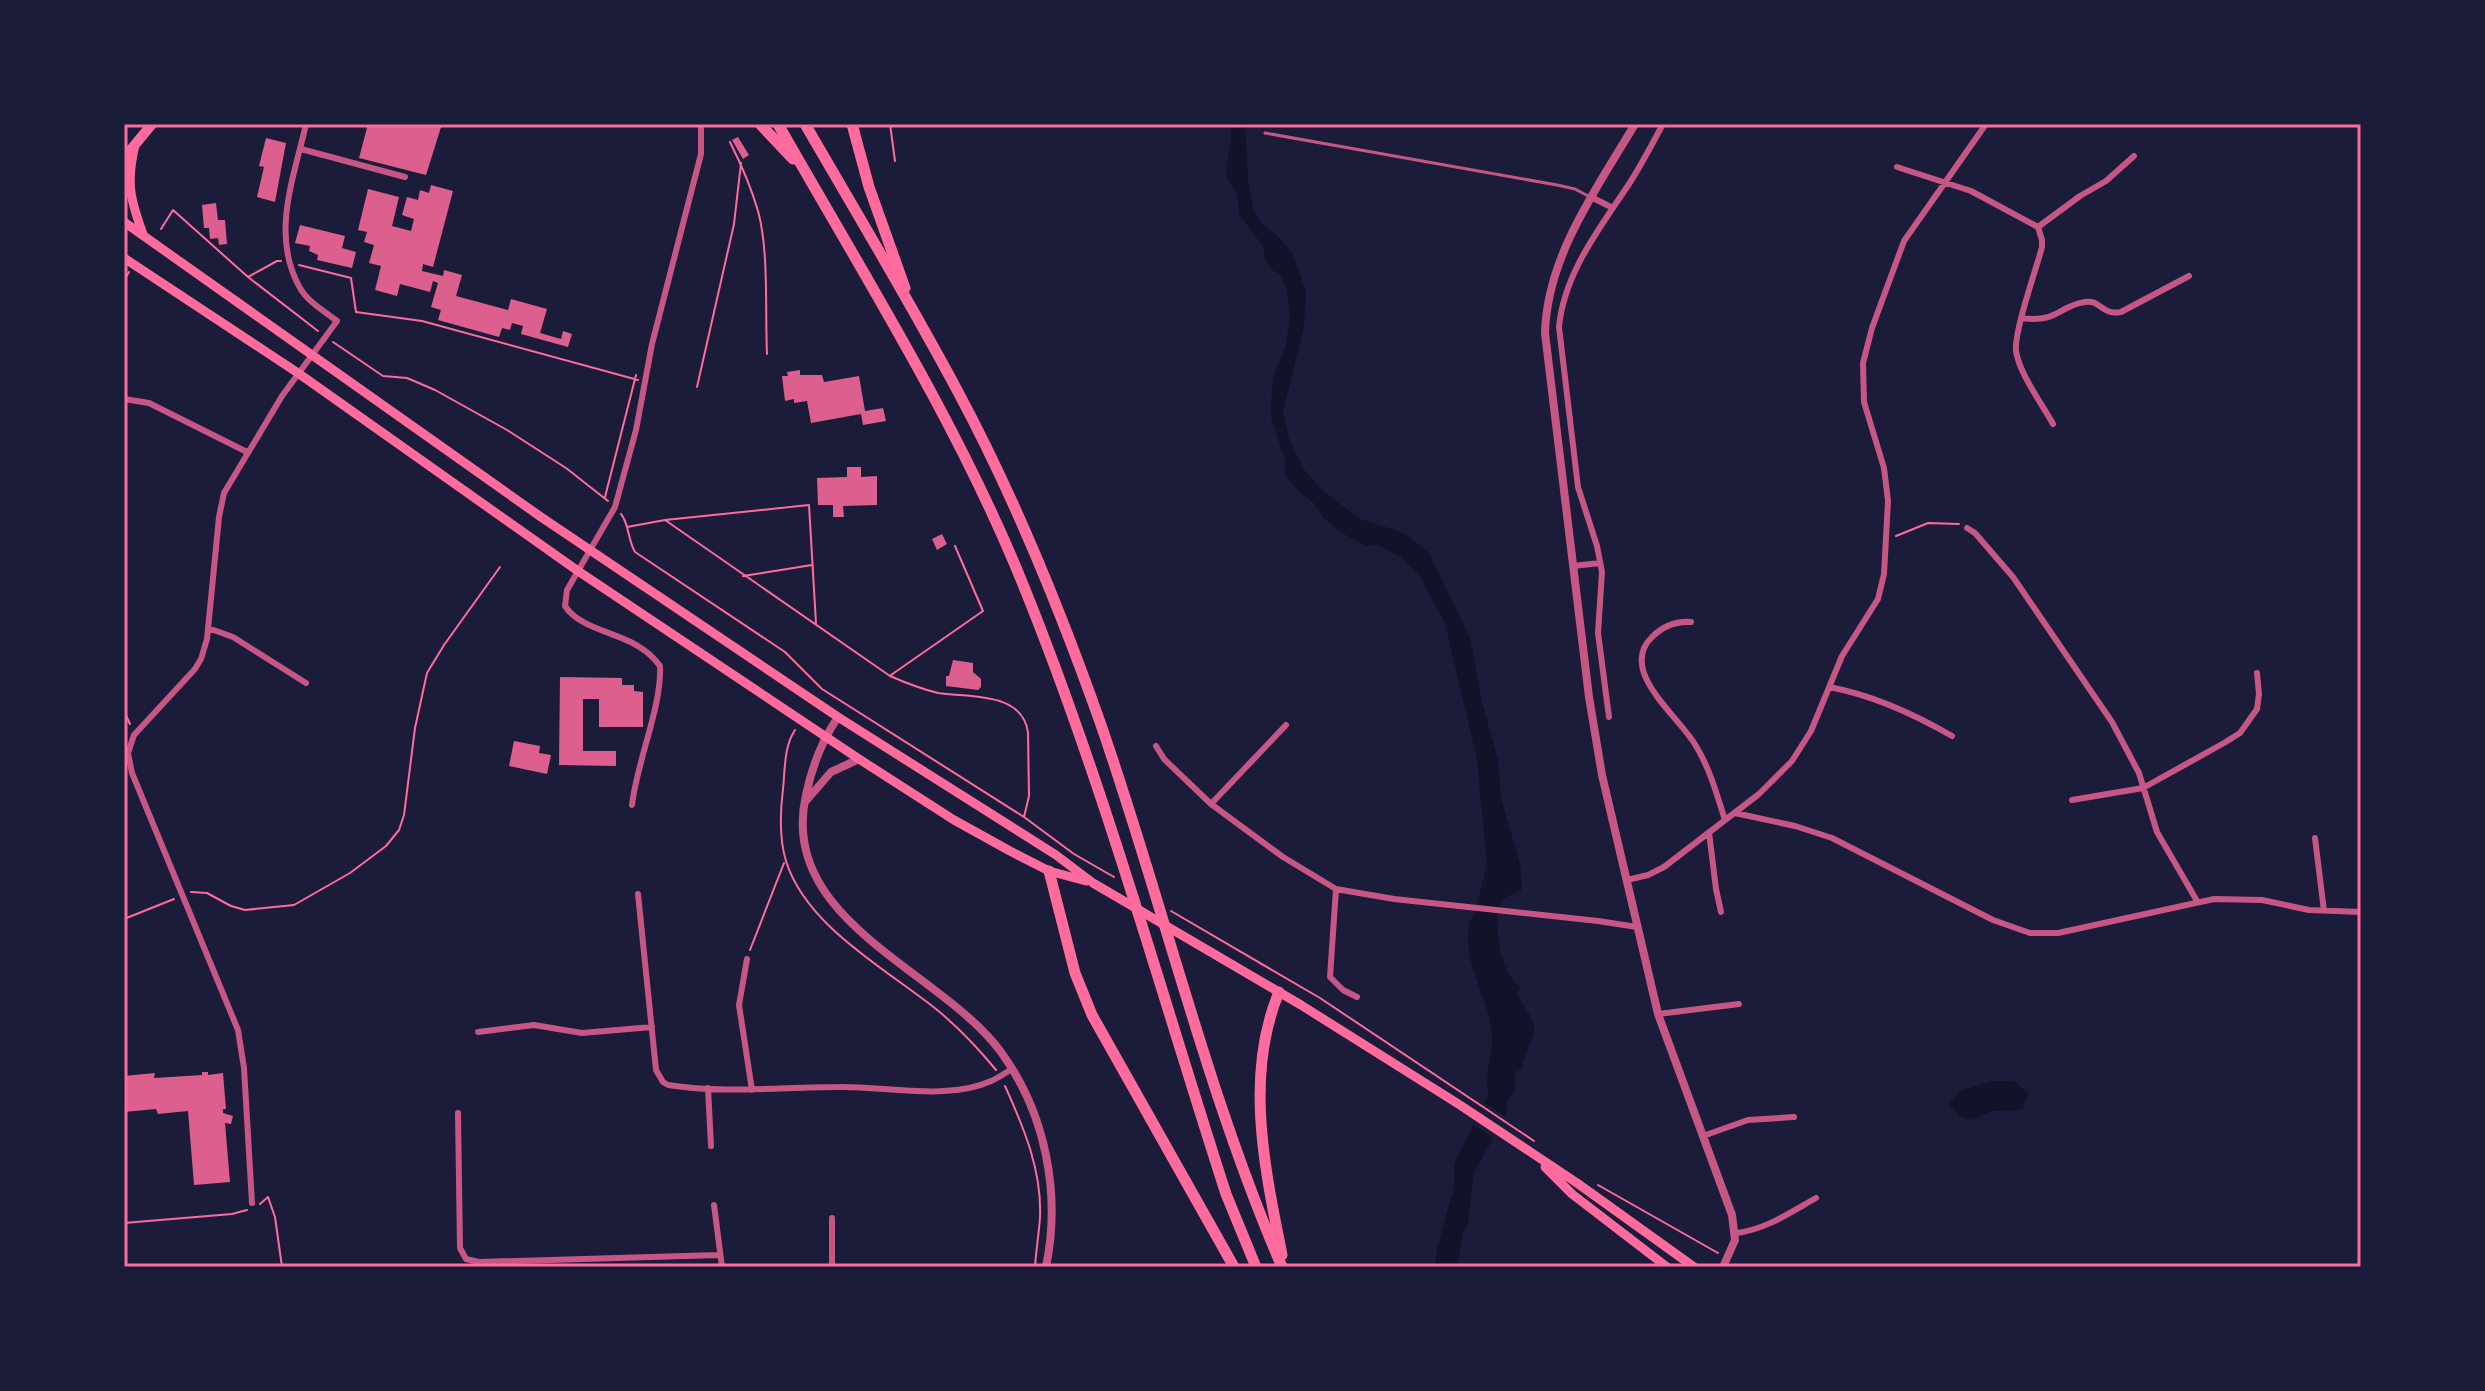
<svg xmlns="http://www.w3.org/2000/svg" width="2485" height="1391" font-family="'Work Sans',sans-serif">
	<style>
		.water { fill: #12122b }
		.pier { fill: #1b1b3a }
		.building { fill: #dd5f8e }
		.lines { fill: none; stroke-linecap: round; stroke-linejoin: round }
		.path { stroke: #ff6b9d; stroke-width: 2 }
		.service { stroke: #c65784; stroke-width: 3 }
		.minor { stroke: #c65784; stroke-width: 6 }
		.tertiary { stroke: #c65784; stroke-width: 8 }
		.secondary { stroke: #ff6b9d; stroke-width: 9 }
		.primary { stroke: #ff6b9d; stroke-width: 10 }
		.motorway { stroke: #ff6b9d; stroke-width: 11 }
		.neatline { fill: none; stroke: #ff6b9d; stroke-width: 3 }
	</style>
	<rect width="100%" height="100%" fill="#1b1b3a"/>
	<path class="water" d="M1231 124H1245L1248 181 1253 207 1261 223 1280 238 1292 253 1306 292 1304 326 1283 411 1289 439 1305 471 1322 490 1360 519 1404 533 1429 553 1470 638 1482 702 1498 761 1501 798 1520 864 1522 889C1515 895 1505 894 1501 903 1492 921 1501 979 1521 986L1517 995C1546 1038 1532 1027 1521 1070L1515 1072V1091L1508 1099 1506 1116 1474 1172 1468 1223 1463 1233 1457 1267H1435L1437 1248 1454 1188V1164L1489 1093C1484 1078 1491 1060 1492 1044 1494 1001 1459 964 1470 920L1474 916 1487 864 1477 760 1445 623 1420 576 1399 556 1378 545 1367 546 1342 533 1324 518 1313 502 1299 492 1285 475V460L1271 417V407L1273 377 1285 348 1290 320 1287 290 1280 274 1272 270 1265 259 1263 246 1240 216 1237 194 1227 177 1226 167 1231 142Z
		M1992 1081H2014L2029 1094 2022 1110 1992 1111 1971 1120 1960 1116 1948 1104 1960 1091Z"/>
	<path class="pier" d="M1482 1101 1509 1119 1496 1140 1471 1123Z"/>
	<path class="building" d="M368 124H442L426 175 359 158Z
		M738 137 749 155 743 159 732 140Z
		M266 138 286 143 275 202 257 197 264 167 259 166Z
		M431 185 453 191 433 267 423 264 422 271 443 276 444 270 462 275 456 296 508 310 511 299 547 309 540 333 561 339 563 331 572 334 568 347 521 334 523 326 512 323 510 330 502 328 499 337 438 320 441 310 431 307 438 283 433 281 430 292 400 284 397 296 375 290 381 266 369 263 374 245 364 242 367 232 358 230 368 189 399 197 392 226 411 231 414 219 402 215 407 197 418 200 420 190 429 193Z
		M216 203 218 220H225L227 244 219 245 218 238 210 239 209 228H204L202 205Z
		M300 225 345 236 342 248 356 252 352 268 317 260 318 255 309 251 310 246 295 243Z
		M800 370V375H822L824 382 859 376 865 411 883 408 886 421 863 425 861 414 811 423 807 401 794 403V399L785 401 782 376H788L787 372Z
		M847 467H861V477L877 476V505L843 506 844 517H833V505H818L817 478 847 477Z
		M942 534 947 544 937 550 932 539Z
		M953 660 973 663V672L981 679V687L978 690 946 686V676H949Z
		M560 677 622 678V685H634V691L643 692V727H599V699H583V751H616V766L559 765Z
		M514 741 540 746 539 753 551 755 547 774 509 766Z
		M202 1072H208V1075L223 1073 226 1109H223V1113L233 1116 231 1124 225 1123 230 1182 194 1185 188 1111 158 1114 156 1109 124 1112V1076L155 1073 154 1078 202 1075Z"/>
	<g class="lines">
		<path class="path" d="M890 124 895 161
			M730 142C741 164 751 187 758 211 769 251 765 311 767 354
			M161 229 173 210 248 277 318 331
			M299 265 351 278 356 312 422 321 638 380
			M248 277 277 261H281
			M124 280 129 272
			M333 342 383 376 407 378 435 390 507 430 566 468 608 501
			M697 387 734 224 741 163
			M605 497 636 375
			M621 514C629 523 628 541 635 552L785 652 822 689 1024 817 1074 854 1114 877
			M665 520 890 676C906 683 921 689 938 693 968 698 1023 691 1028 733L1029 796 1024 817
			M627 527 665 520 809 505 816 623
			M1896 536 1928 523 1959 524
			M743 576 812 565
			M891 675 983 611 955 546
			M124 711 130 724
			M795 730C784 746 785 770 783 789 780 813 779 838 786 861 806 926 886 969 936 1009 958 1027 978 1048 996 1070
			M191 892 207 893 231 906 245 910 294 905 350 873 386 846 399 830 404 815 415 728 427 673 444 645 500 567
			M1171 911 1320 998 1534 1141
			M124 919 174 899
			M750 950 784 863
			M1005 1086C1024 1128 1042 1171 1040 1217 1039 1234 1036 1250 1035 1267
			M1598 1185 1718 1253
			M260 1204 268 1197 275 1217 282 1267
			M124 1223 232 1214 247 1210"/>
		<path class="service" d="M1265 133 1557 185 1575 189 1590 197"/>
		<path class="minor" d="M301 149 405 177
			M1897 167 1971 191 2038 227 2042 240V247C2036 270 2014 331 2016 351 2019 373 2042 404 2053 424
			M1591 197 1611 207
			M2038 227 2080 196 2106 181 2134 156
			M2022 318C2058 323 2058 306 2085 302 2100 299 2102 316 2121 312L2189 276
			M124 399 149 403 247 452
			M1967 528 1975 533 2013 577 2112 722 2139 773 2157 832 2197 901
			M1573 566 1600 563
			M1691 622C1676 621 1663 626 1652 637 1617 671 1680 717 1696 746 1710 769 1717 795 1725 820
			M208 628 233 637 306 683
			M1829 687C1872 695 1914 714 1952 736
			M1609 717 1598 633 1602 572 1597 546 1578 487 1559 327C1564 273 1600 228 1629 184 1642 164 1652 144 1663 124
			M1156 746 1164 759 1211 804 1283 857 1336 889 1394 899 1598 921 1637 927
			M2072 800 2143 788 2224 743 2240 733 2257 709 2259 694 2257 673
			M1211 804 1286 725
			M632 805C637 761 662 706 660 666 635 630 585 636 565 606L567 590 615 507 636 430 652 344 701 154V124
			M1735 813 1795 826 1832 838 1993 920 2030 933H2058L2214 899 2262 900 2309 910 2361 912
			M1709 832 1716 889 1721 912
			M2315 838 2324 911
			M1627 880 1648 875 1664 867 1759 794 1792 761 1811 731 1842 656 1878 599 1884 574 1888 501 1884 468 1864 402 1863 363 1872 328 1904 241 1986 124
			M1336 889 1330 977 1343 990 1357 997
			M638 894 656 1070 663 1082 668 1085C724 1094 782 1087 839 1087 884 1086 948 1101 991 1081 998 1078 1005 1073 1012 1069
			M747 959 739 1005 752 1090
			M1658 1014 1739 1004
			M478 1032 534 1025 582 1033 652 1027
			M708 1088 711 1146
			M458 1113 460 1248 466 1259 479 1262 718 1255
			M1703 1136 1748 1120 1794 1117
			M252 1203 244 1068 238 1030 132 773 128 753 134 735 195 669 201 659 207 639 219 517 224 493 282 396 337 321C324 311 308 302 300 288 270 235 294 178 306 124
			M714 1205 722 1267
			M1736 1233C1765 1230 1791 1212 1816 1198
			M832 1267V1218"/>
		<path class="tertiary" d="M1635 124C1597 188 1547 256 1545 333L1589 697 1602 775 1658 1014 1732 1215 1735 1240 1723 1267
			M838 717C821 742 812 766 806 795 777 921 941 970 1001 1052 1046 1114 1061 1194 1046 1267
			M805 802 831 772 859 759"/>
		<path class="secondary" d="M135 145C126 182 130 199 143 234
			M124 222 541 517 838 717 1056 855 1093 883 1301 1005 1460 1105 1577 1183 1694 1267
			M124 258 298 373 578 571 859 759 954 820 1010 851 1049 871 1086 881
			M1545 1167 1572 1194 1667 1267"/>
		<path class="primary" d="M124 158 152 124"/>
		<path class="motorway" d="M760 124 793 159
			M778 124C863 274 957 422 1022 582 1103 781 1160 990 1226 1194L1256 1267
			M805 124C856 212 909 300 957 390 1014 496 1060 609 1100 722 1163 903 1206 1091 1282 1267
			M852 124 869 187 905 288
			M1049 871 1075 973 1092 1015 1234 1267
			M1279 992C1244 1076 1265 1169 1282 1255"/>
	</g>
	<rect width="2485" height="1391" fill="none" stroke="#1b1b3a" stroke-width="252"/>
	<rect x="126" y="126" width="2233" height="1139" class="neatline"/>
</svg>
